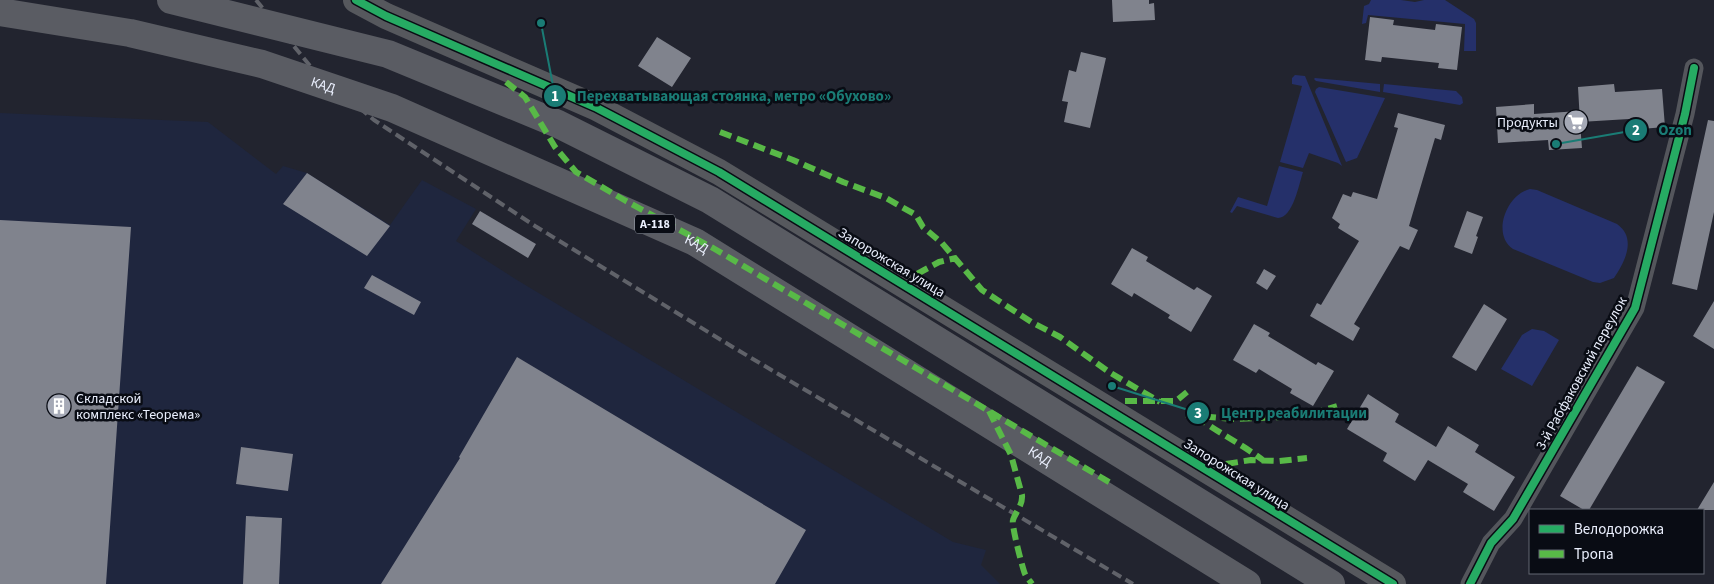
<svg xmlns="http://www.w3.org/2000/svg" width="1714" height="584" font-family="'Source Sans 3',sans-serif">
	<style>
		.built { fill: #1f263e }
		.green { fill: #25306a }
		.building { fill: #80838d }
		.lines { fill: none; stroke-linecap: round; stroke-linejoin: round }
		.street { stroke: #54565c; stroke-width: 19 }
		.secondary { stroke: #56585d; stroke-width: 26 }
		.rail { stroke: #606269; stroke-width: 4; stroke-dasharray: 10 5; stroke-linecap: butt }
		.highway-bridge { stroke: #5a5c63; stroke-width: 28 }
		.quiet { stroke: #58b947; stroke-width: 6; stroke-dasharray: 12 6; stroke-linecap: butt }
		.cycleway-casing { stroke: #090c14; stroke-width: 11 }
		.cycleway { stroke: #26ab63; stroke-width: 8 }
		.labels { text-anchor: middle; stroke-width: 5; stroke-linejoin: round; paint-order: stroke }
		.shield { fill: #090c14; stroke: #a7acb8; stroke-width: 1 }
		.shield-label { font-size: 12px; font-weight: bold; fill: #ebf0fe }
		.street-label { font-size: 14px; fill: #ebf0fe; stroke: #090c14 }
		.poi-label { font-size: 14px; fill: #ebf0fe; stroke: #090c14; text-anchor: end }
		.leader { fill: none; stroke: #1a7c75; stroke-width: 2 }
		.callout-dot { fill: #1a7c75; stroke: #090c14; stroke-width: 2 }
		.mark-label { font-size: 15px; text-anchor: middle; font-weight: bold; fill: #fff }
		.callout-label { font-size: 15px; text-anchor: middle; font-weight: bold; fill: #1a7c75; stroke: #090c14; stroke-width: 5; stroke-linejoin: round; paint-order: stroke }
	</style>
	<rect width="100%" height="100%" fill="#22242f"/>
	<path class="built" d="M0 113 208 122 276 174 283 166 307 173 390 225 422 180 476 209 456 241 517 280 953 542 986 550 981 565 1000 584H0Z"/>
	<path class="green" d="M1371 0H1401L1415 2 1424 0H1445L1474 19 1476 23V51H1464L1465 24 1368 15 1366 23 1362 24 1364 6 1369 4Z
		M1295 75 1305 76 1342 166 1338 163 1309 153 1303 168 1280 162 1302 86 1292 84V78Z
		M1315 78 1380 84V92L1316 81 1314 79Z
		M1384 84 1456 91 1462 97 1463 103 1460 105 1383 92Z
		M1319 87 1385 98 1357 158 1346 162 1315 92 1316 89Z
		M1279 166 1303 172C1299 184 1293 218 1278 218L1237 206 1232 213 1230 212 1238 197 1267 206Z
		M1530 189 1537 190 1617 224C1637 238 1625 262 1614 278L1600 283 1593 282 1513 249C1491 234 1507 194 1530 189Z
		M1532 329 1544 331 1559 340 1532 386 1501 369 1522 335Z"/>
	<path class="building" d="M1112 0H1149V4L1154 3 1155 20 1113 22Z
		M1370 17 1394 20 1393 25 1435 30 1436 24 1462 27 1457 70 1438 68 1439 63 1382 57 1381 62 1365 60Z
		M657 37 691 58 672 87 638 66Z
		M1081 52 1106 58 1090 128 1064 122 1068 102 1062 101 1069 70 1076 72Z
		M1614 84 1615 92 1662 89 1665 127 1629 130V119L1580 122 1578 87Z
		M1534 104V114L1579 111 1582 148 1549 150 1548 140 1498 143 1496 107Z
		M1398 113 1445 125 1441 140 1435 138 1409 226 1418 230 1409 250 1400 246 1354 324 1360 328 1353 341 1310 316 1317 303 1321 305 1359 241 1338 228 1340 224 1332 218 1343 194 1351 197 1353 192 1377 199 1398 128 1394 127Z
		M1708 120 1714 121V212L1697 290 1672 284Z
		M307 173 390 226 367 256 283 204Z
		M480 211 536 244 528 258 472 224Z
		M1467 211 1483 217 1476 236 1478 237 1472 254 1454 247Z
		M0 220 131 227 106 584H0Z
		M1132 248 1148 257 1146 261 1194 290 1197 287 1212 296 1191 332 1168 318 1170 315 1134 293 1132 297 1111 284Z
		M1264 269 1276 276 1267 290 1256 283Z
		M372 275 421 302 414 315 364 288Z
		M1714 301V349L1693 336Z
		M1484 304 1507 319 1476 371 1452 357Z
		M1254 324 1270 333 1268 336 1316 365 1318 362 1334 371 1313 406 1290 393 1292 389 1259 369 1256 373 1233 360Z
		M517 357 806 530 775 584H381L460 458 459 457Z
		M1637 366 1665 382 1589 510H1584L1560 496Z
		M1368 394 1399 414 1395 422 1436 447 1448 426 1479 445 1475 452 1515 477 1494 511 1463 492 1468 484 1428 460 1415 481 1383 461 1387 453 1347 429Z
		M241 447 293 454 288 491 236 484Z
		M1714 482V510H1697Z
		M246 516 282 518 279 584H243Z"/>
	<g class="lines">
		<path class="street" d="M1470 584 1491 543 1513 519 1635 308 1685 114 1694 68"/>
		<path class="secondary" d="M356 0 386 16 595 107 719 172 1393 584"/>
		<path class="rail" d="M256 0 311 67 374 120 535 226 731 346 1133 584"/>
		<g class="highway-bridge">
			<path d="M171 0 388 54 558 124 710 200 1331 584"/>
			<path id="s1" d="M0 12 130 33 262 64 392 108 695 242 1247 584"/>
		</g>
		<path class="quiet" d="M506 82 525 97 555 147 576 172 626 201 713 248 1114 485
			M720 132 793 160 843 182 886 198 916 215 923 227 942 243 982 290 1033 323 1060 337 1109 372 1160 402
			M917 274 939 262 956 258
			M1125 401H1176L1187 392
			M989 411 1011 455 1022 495C1023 505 1016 511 1013 520 1011 524 1023 570 1025 574 1027 578 1030 581 1032 584
			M1186 415 1233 419 1304 416 1337 406
			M1196 416C1218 433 1242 444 1264 461
			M1226 464 1251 460 1279 461 1307 458"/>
		<defs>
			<path id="cycleway" d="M356 0 386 16 595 107 719 172 1393 584
				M1470 584 1491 543 1513 519 1635 308 1685 114 1694 68"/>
		</defs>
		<use href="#cycleway" class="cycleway-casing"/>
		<use href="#cycleway" class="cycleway"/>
	</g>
	<defs>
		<symbol id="supermarket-disc" viewBox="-11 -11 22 22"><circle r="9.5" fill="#a5a9b6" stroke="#090c14"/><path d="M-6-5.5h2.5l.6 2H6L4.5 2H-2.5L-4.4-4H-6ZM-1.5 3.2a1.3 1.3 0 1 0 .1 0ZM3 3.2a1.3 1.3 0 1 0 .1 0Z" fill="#fff"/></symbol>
		<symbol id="building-disc" viewBox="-11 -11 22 22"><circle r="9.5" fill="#a5a9b6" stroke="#090c14"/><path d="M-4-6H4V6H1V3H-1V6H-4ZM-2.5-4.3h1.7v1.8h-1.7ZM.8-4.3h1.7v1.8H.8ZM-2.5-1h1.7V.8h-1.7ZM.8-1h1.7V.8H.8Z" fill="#fff"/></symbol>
	</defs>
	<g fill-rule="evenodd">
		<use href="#supermarket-disc" x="1562" y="108" width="28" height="28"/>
		<use href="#building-disc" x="45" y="392" width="28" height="28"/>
	</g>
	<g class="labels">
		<rect class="shield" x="635" y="214.5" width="40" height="19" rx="4"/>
		<g class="shield-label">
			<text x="655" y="228">А-118</text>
		</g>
		<g class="street-label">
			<text dy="5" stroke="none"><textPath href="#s1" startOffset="332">КАД</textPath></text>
			<text dy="5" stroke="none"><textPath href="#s1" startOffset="738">КАД</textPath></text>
			<text transform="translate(892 262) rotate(31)" y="5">Запорожская улица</text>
			<text transform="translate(1581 373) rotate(-61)" y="5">3-й Рабфаковский переулок</text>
			<text dy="5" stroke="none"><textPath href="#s1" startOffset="1142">КАД</textPath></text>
			<text transform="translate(1237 474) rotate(32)" y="5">Запорожская улица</text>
		</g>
		<g class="poi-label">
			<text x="1558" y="127">Продукты</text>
			<text x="76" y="403" text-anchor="start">Складской<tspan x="76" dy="16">комплекс «Теорема»</tspan></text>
		</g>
	</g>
	<path class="leader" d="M541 23L555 96M1556 144L1636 130M1112 386L1198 413"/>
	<g class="callout-dot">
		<circle cx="541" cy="23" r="5"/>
		<circle cx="1556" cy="144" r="5"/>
		<circle cx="1112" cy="386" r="5"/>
		<circle cx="555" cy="96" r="12"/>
		<circle cx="1636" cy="130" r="12"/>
		<circle cx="1198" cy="413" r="12"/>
	</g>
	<g class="mark-label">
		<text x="555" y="101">1</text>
		<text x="1636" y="135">2</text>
		<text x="1198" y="418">3</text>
	</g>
	<g class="callout-label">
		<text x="734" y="101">Перехватывающая стоянка, метро «Обухово»</text>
		<text x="1675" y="135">Ozon</text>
		<text x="1294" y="418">Центр реабилитации</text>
	</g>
	<rect x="1529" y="509" width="175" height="65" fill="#090c14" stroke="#636772"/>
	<rect x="1539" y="525" width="25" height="8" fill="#26ab63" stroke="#636772"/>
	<text x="1574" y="534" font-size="15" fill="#ebf0fe">Велодорожка</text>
	<rect x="1539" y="550" width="25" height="8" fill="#58b947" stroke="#636772"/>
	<text x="1574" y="559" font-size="15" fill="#ebf0fe">Тропа</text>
</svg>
